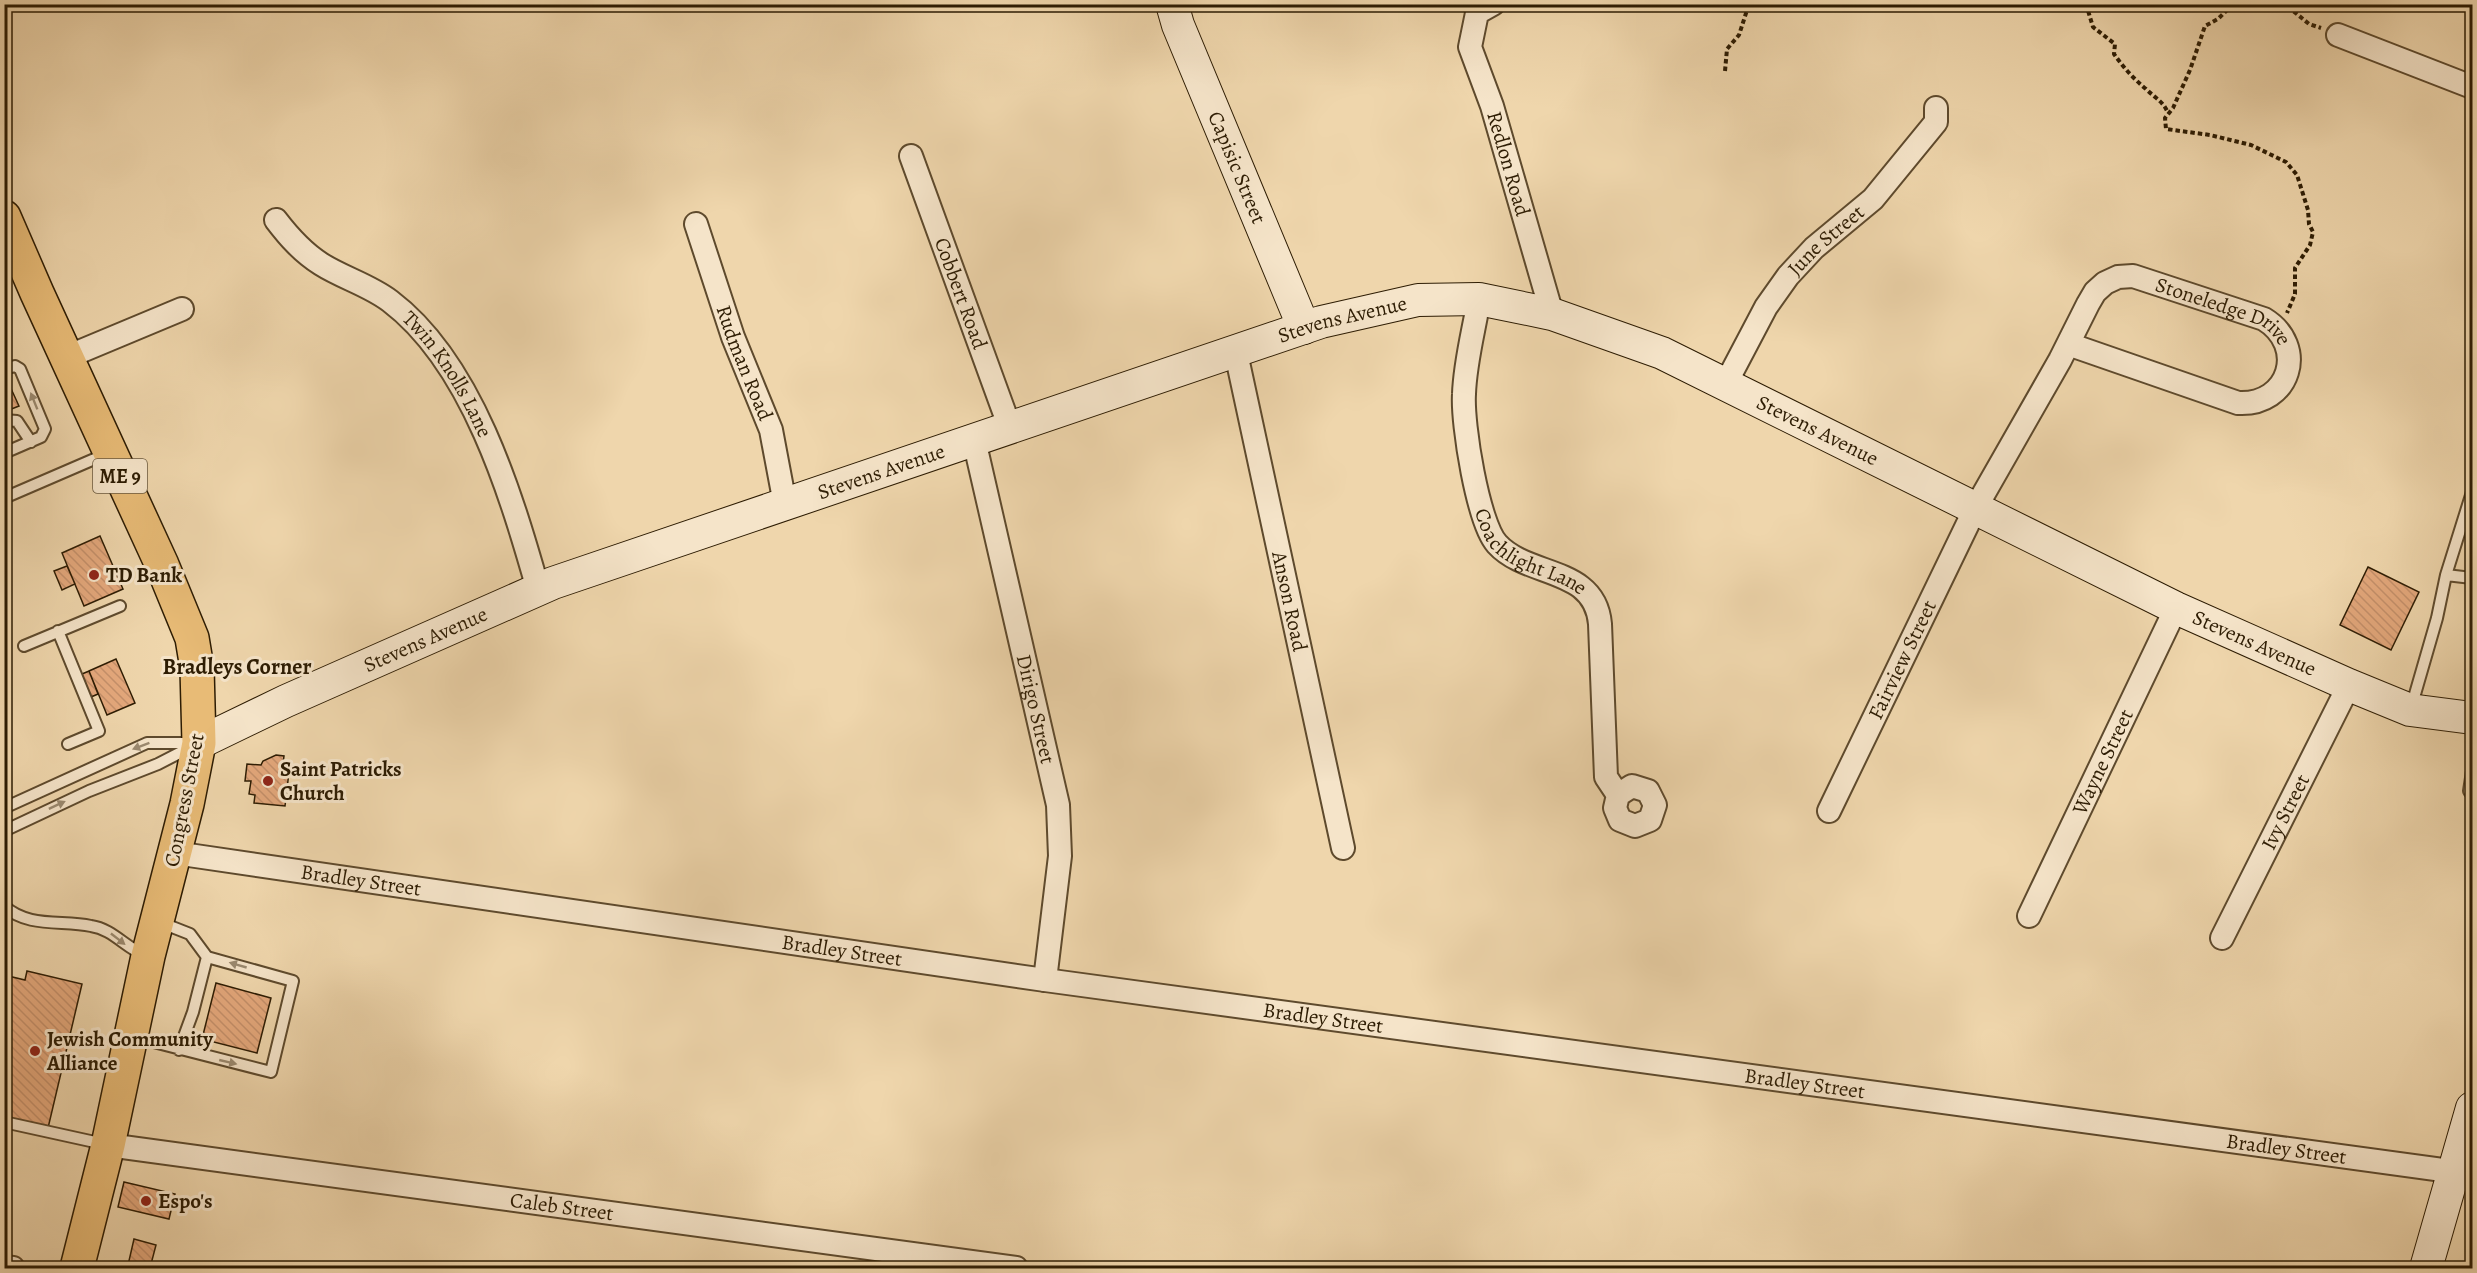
<svg xmlns="http://www.w3.org/2000/svg" width="2477" height="1273" font-family="Alegreya,serif">
	<style>
		.building { fill: url(#building-back-hatch); stroke: #2d1c03; stroke-width: 1.5 }
		.lines { fill: none; stroke-linecap: round; stroke-linejoin: round }
		.lane-casing { stroke: #5e4a2d; stroke-width: 14 }
		.street-casing { stroke: #5e4a2d; stroke-width: 26 }
		.secondary-casing { stroke: #2d1c03; stroke-width: 34 }
		.primary-casing { stroke: #2d1c03; stroke-width: 36 }
		.path { stroke: #2d1c03; stroke-width: 4; stroke-dasharray: 4.5 3; stroke-linecap: butt }
		.lane { stroke: #f5e4c9; stroke-width: 10 }
		.street { stroke: #f5e4c9; stroke-width: 22 }
		.secondary { stroke: #f5e4c9; stroke-width: 32 }
		.primary { stroke: #e8bb76; stroke-width: 33 }
		.oneway { fill: #9b8a70 }
		.poi-dot { fill: #8f2418; stroke: #f5e4c9; stroke-width: 2 }
		.labels { text-anchor: middle; stroke-width: 6; stroke-linejoin: round; paint-order: stroke }
		.shield { fill: #f5e4c9; stroke: #69583e; stroke-width: 1.5 }
		.shield-label { font-size: 20px; font-weight: bold; fill: #2d1c03 }
		.street-label { font-size: 21px; fill: #2d1c03; stroke: #f5e4c9 }
		.poi-label { font-size: 21px; font-weight: bold; fill: #2d1c03; stroke: #f5e4c9; text-anchor: start }
		.neighbourhood-label { font-size: 22px; font-weight: bold; fill: #2d1c03; stroke: #f5e4c9 }
	</style>
	<defs>
		<pattern id="building-back-hatch" width="6" height="6" patternUnits="userSpaceOnUse" patternTransform="scale(1.5)"><rect width="6" height="6" fill="#e4a87c"/><path d="M-1 5l2 2M0 0l6 6M5-1l2 2" fill="none" stroke="#c4906a"/></pattern>
	</defs>
	<rect width="100%" height="100%" fill="#efd6ac"/>
	<filter id="stains"><feTurbulence type="fractalNoise" baseFrequency=".00333" numOctaves="4"/><feColorMatrix values="0 0 0 0 .2 0 0 0 0 .09 0 0 0 0 .02 0 0 0 .5 -.17"/></filter>
	<radialGradient id="worn" r=".72"><stop offset=".6" stop-color="#630" stop-opacity="0"/><stop offset="1" stop-color="#630" stop-opacity=".3"/></radialGradient>
	<path class="building" d="M8 382 19 406 4 412V383Z
		M100 536 123 589 84 606 62 553Z
		M67 566 75 584 62 590 54 571Z
		M2368 567 2419 592 2391 650 2340 625Z
		M116 659 135 703 107 715 89 671Z
		M89 671 98 694 84 700 75 677Z
		M276 755 284 756 282 771 289 772 285 806 254 803 255 795 249 794 251 781H245L247 764 261 765 263 761Z
		M27 971 82 984 48 1128 4 1117V975L25 980Z
		M216 983 271 998 257 1053 202 1039Z
		M124 1182 175 1194 169 1219 118 1207Z
		M134 1239 156 1245 150 1268 128 1265Z"/>
	<g class="lines">
		<defs>
			<path id="lane" d="M4 369 15 366 20 369 45 429 41 437 4 453
				M4 420 17 421 31 442
				M2472 492 2446 575 2472 578
				M4 498 106 454
				M58 631 99 731 68 744
				M24 646 120 606
				M2411 708 2437 618 2446 575
				M2472 771 2469 791 2472 795
				M4 808 147 743H196
				M4 831 89 791 158 764 193 746
				M4 906C28 928 61 920 91 926 112 929 125 947 144 955
				M134 1037 271 1072 293 981 207 957 190 934 162 923
				M179 1050 193 1012 207 957
				M4 1122 104 1144"/>
			<g id="street">
				<path id="s1" d="M1493 4 1477 13 1470 47 1492 106 1552 314"/>
				<path d="M2338 35 2472 87"/>
				<path id="s2" d="M911 156 1010 428"/>
				<path id="s3" d="M276 220C289 237 302 252 321 264 343 278 369 285 390 301 472 363 511 494 538 589"/>
				<path id="s4" d="M696 224 733 337 771 430 785 504"/>
				<path id="s5" d="M1479 299C1474 330 1465 362 1464 394 1462 424 1478 523 1497 544 1528 578 1595 566 1600 624L1606 777 1618 795 1615 808 1620 820 1635 826 1650 820 1655 805 1648 791 1632 786 1618 795"/>
				<path id="s6" d="M1236 353 1343 848"/>
				<path d="M67 357 182 309"/>
				<path id="s7" d="M1726 383 1766 307 1788 276 1814 248 1873 199 1936 122V108"/>
				<path id="s8" d="M974 440 1058 805 1060 856 1045 980"/>
				<path id="s9" d="M1829 811 1975 509 2060 360 2088 304 2095 292 2105 283 2118 277 2133 276 2264 319C2308 346 2290 406 2238 403L2068 344"/>
				<path id="s10" d="M175 853 1045 980 2472 1174"/>
				<path id="s11" d="M2029 916 2176 608"/>
				<path id="s12" d="M2222 938 2349 685"/>
				<path id="s13" d="M108 1145 1016 1268"/>
				<path d="M4 1267 13 1268"/>
			</g>
			<g id="secondary">
				<path id="s14" d="M1172 4 1178 25 1304 328"/>
				<path id="s15" d="M199 743 286 701 553 583 1321 322 1418 300 1479 299 1552 314 1662 353 2176 608 2349 685 2410 710 2472 718"/>
				<path d="M2426 1268 2472 1108"/>
			</g>
			<path id="primary" d="M4 217 37 293 162 565 192 638 197 668 199 743 187 804 148 956 108 1145 77 1268"/>
		</defs>
		<use href="#lane" class="lane-casing"/>
		<use href="#street" class="street-casing"/>
		<use href="#secondary" class="secondary-casing"/>
		<use href="#primary" class="primary-casing"/>
		<path class="path" d="M2086 4 2093 27 2115 44 2114 54C2123 67 2134 79 2146 89 2155 98 2163 101 2168 113
			M2233 4 2218 19 2205 26 2190 70 2173 108 2165 118 2166 129 2210 135 2251 145 2286 162 2297 175 2308 210 2309 224 2313 232 2310 245 2295 268V294L2287 313
			M2266 4 2286 5 2309 24 2321 28
			M1725 71 1727 49 1739 35 1749 4"/>
		<use href="#lane" class="lane"/>
		<use href="#street" class="street"/>
		<use href="#secondary" class="secondary"/>
		<use href="#primary" class="primary"/>
	</g>
	<defs><path id="oneway-solid" d="M-6-.8H1V-3.2L6.5 0L1 3.2V.8H-6Z" transform="scale(1.5)"/></defs>
	<g class="oneway">
		<use href="#oneway-solid" transform="translate(34 401) rotate(-112)"/>
		<use href="#oneway-solid" transform="translate(141 746) rotate(159)"/>
		<use href="#oneway-solid" transform="translate(57 805) rotate(-25)"/>
		<use href="#oneway-solid" transform="translate(118 939) rotate(38)"/>
		<use href="#oneway-solid" transform="translate(238 965) rotate(-164)"/>
		<use href="#oneway-solid" transform="translate(228 1062) rotate(13)"/>
	</g>
	<g class="poi-dot">
		<circle cx="94" cy="575" r="6"/>
		<circle cx="268" cy="781" r="6"/>
		<circle cx="35" cy="1051" r="6"/>
		<circle cx="146" cy="1201" r="6"/>
	</g>
	<g class="labels">
		<rect class="shield" x="93" y="459" width="54" height="34" rx="4.5"/>
		<g class="shield-label">
			<text x="120" y="483">ME 9</text>
		</g>
		<g class="street-label">
			<text dy="7" stroke="none"><textPath href="#s1" startOffset="176">Redlon Road</textPath></text>
			<text dy="7" stroke="none"><textPath href="#s14" startOffset="176">Capisic Street</textPath></text>
			<text dy="7" stroke="none"><textPath href="#s7" startOffset="176">June Street</textPath></text>
			<text dy="7" stroke="none"><textPath href="#s2" startOffset="146">Cobbert Road</textPath></text>
			<text dy="7" stroke="none"><textPath href="#s9" startOffset="724">Stoneledge Drive</textPath></text>
			<text dy="7" stroke="none"><textPath href="#s15" startOffset="1221">Stevens Avenue</textPath></text>
			<text dy="7" stroke="none"><textPath href="#s4" startOffset="147">Rudman Road</textPath></text>
			<text dy="7" stroke="none"><textPath href="#s3" startOffset="236">Twin Knolls Lane</textPath></text>
			<text dy="7" stroke="none"><textPath href="#s15" startOffset="1725">Stevens Avenue</textPath></text>
			<text dy="7" stroke="none"><textPath href="#s15" startOffset="735">Stevens Avenue</textPath></text>
			<text dy="7" stroke="none"><textPath href="#s5" startOffset="282">Coachlight Lane</textPath></text>
			<text dy="7" stroke="none"><textPath href="#s6" startOffset="254">Anson Road</textPath></text>
			<text dy="7" stroke="none"><textPath href="#s15" startOffset="249">Stevens Avenue</textPath></text>
			<text dy="7" stroke="none"><textPath href="#s15" startOffset="2211">Stevens Avenue</textPath></text>
			<text dy="7" stroke="none"><textPath href="#s9" startOffset="168">Fairview Street</textPath></text>
			<text dy="7" stroke="none"><textPath href="#s8" startOffset="276">Dirigo Street</textPath></text>
			<text dy="7" stroke="none"><textPath href="#s11" startOffset="171">Wayne Street</textPath></text>
			<text transform="translate(184 800) rotate(-79)" y="7">Congress Street</text>
			<text dy="7" stroke="none"><textPath href="#s12" startOffset="141">Ivy Street</textPath></text>
			<text dy="7" stroke="none"><textPath href="#s10" startOffset="188">Bradley Street</textPath></text>
			<text dy="7" stroke="none"><textPath href="#s10" startOffset="674">Bradley Street</textPath></text>
			<text dy="7" stroke="none"><textPath href="#s10" startOffset="1160">Bradley Street</textPath></text>
			<text dy="7" stroke="none"><textPath href="#s10" startOffset="1646">Bradley Street</textPath></text>
			<text dy="7" stroke="none"><textPath href="#s10" startOffset="2132">Bradley Street</textPath></text>
			<text dy="7" stroke="none"><textPath href="#s13" startOffset="458">Caleb Street</textPath></text>
		</g>
		<g class="poi-label">
			<text x="106" y="582">TD Bank</text>
			<text x="280" y="776">Saint Patricks<tspan x="280" dy="24">Church</tspan></text>
			<text x="47" y="1046">Jewish Community<tspan x="47" dy="24">Alliance</tspan></text>
			<text x="158" y="1208">Espo's</text>
		</g>
		<g class="neighbourhood-label">
			<text x="237" y="674">Bradleys Corner</text>
		</g>
	</g>
	<rect width="2477" height="1273" fill="none" stroke="#efd6ac" stroke-width="24"/>
	<rect x="6" y="6" width="2465" height="1261" fill="none" stroke="#2d1c03" stroke-width="3"/>
	<rect x="12" y="12" width="2453" height="1249" fill="none" stroke="#2d1c03" stroke-width="1.5"/>
	<rect width="100%" height="100%" filter="url(#stains)"/>
	<rect width="100%" height="100%" fill="url(#worn)"/>
</svg>
